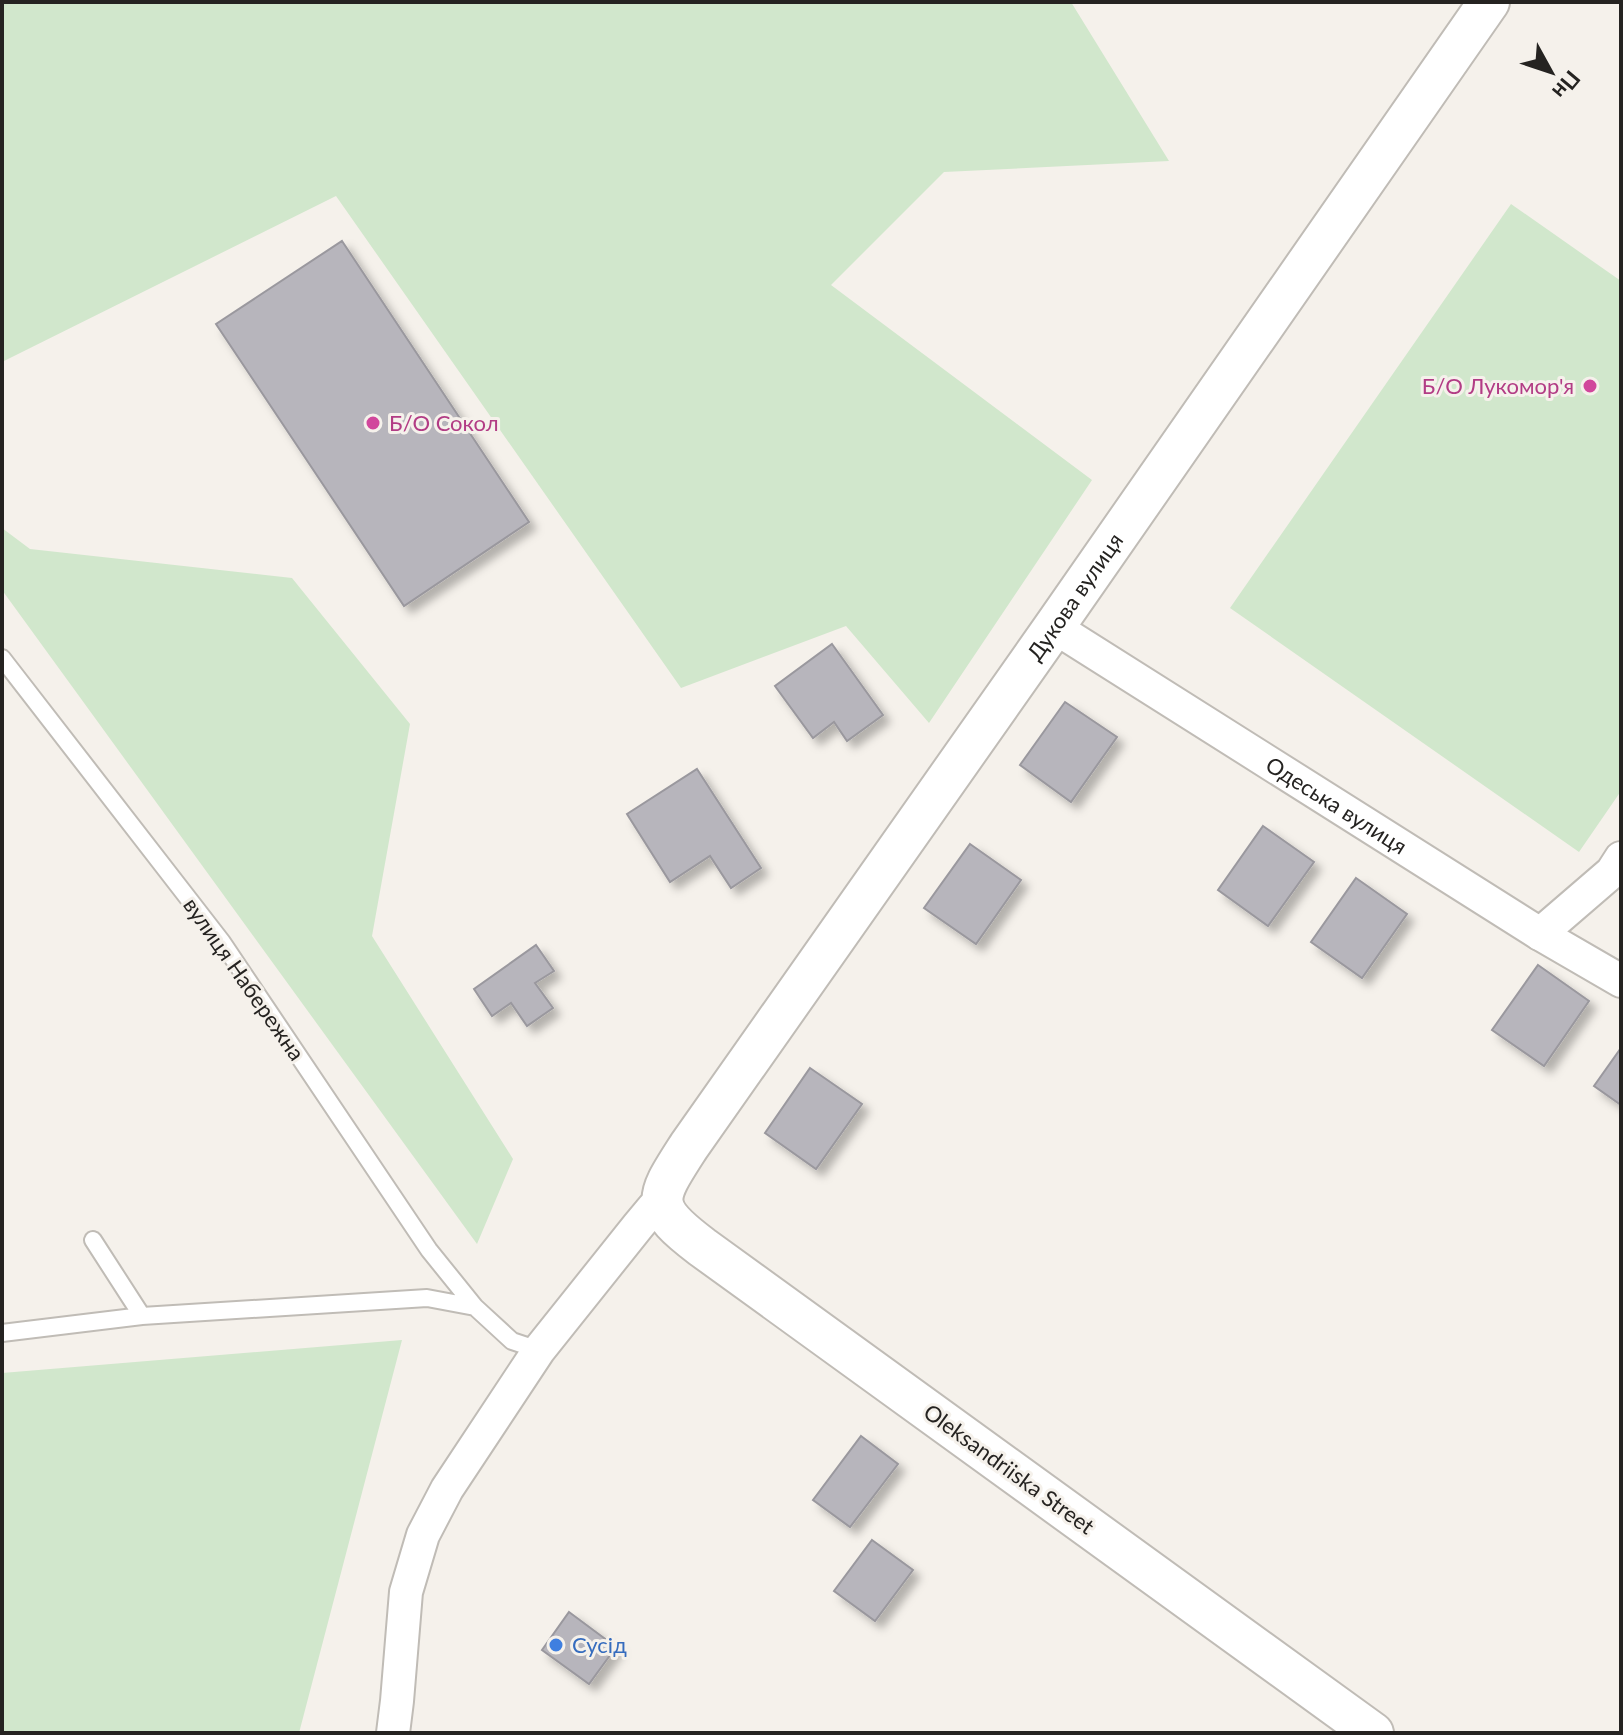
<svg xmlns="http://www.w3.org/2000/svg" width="1623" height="1735" font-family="Lato,sans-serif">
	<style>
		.green { fill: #d1e7cc }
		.building { fill: #b7b5bc; stroke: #9a989e; stroke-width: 2; filter: url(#shadow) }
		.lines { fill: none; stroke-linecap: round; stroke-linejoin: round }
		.service-casing { stroke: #c0bcb6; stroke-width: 20 }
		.minor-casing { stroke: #c0bcb6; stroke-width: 36 }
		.tertiary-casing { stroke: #c0bcb6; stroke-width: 44 }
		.service { stroke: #fff; stroke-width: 16 }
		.minor { stroke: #fff; stroke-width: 32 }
		.tertiary { stroke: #fff; stroke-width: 40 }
		.hotel-dot { fill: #d1479c; stroke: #f5f1eb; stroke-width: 3 }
		.shop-dot { fill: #3f7fe0; stroke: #f5f1eb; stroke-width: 3 }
		.labels { text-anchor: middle; stroke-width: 6; stroke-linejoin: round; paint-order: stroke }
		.hotel-label { font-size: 22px; fill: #b23c85; stroke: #f5f1eb; text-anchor: end }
		.street-label { font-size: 22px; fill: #252321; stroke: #f5f1eb }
		.shop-label { font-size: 22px; fill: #366cbe; stroke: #f5f1eb; text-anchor: start }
	</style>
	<defs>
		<filter id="shadow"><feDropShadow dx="7" dy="7" stdDeviation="4" flood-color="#0004"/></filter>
	</defs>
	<rect width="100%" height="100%" fill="#f5f1eb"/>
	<path class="green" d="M2 2H1071L1169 161 944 172 831 285 1092 480 929 723 846 626 681 688 336 196 2 362Z
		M1511 204 1621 281V791L1579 852 1230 608Z
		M2 528 30 549 292 578 410 724 372 936 513 1159 477 1244 2 590Z
		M402 1340 299 1733H2V1373Z"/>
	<path class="building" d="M342 241 529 522 404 606 216 324Z
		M832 644 883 715 847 741 834 722 813 738 775 686Z
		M1065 702 1117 737 1071 802 1020 765Z
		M697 769 761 868 731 888 710 856 670 882 627 814Z
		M1263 826 1314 862 1268 926 1218 890Z
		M970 844 1021 880 976 944 924 908Z
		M1356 878 1407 914 1362 978 1311 942Z
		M536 945 554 971 535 983 553 1008 527 1026 511 1003 492 1016 474 989Z
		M1538 965 1589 1001 1544 1066 1492 1030Z
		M1621 1048V1105L1594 1086Z
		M810 1068 862 1104 816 1169 765 1133Z
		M861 1436 898 1464 850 1527 813 1500Z
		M872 1540 913 1570 875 1621 834 1591Z
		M569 1612 616 1647 589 1684 542 1650Z"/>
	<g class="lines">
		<defs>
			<path id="service" d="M2 658 222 942 429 1250 475 1307
				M93 1240 142 1316
				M2 1333 142 1316 427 1298 475 1307 512 1341 539 1350"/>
			<g id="minor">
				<path id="s1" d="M1054 627 1540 934 1621 981"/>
				<path d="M1540 934 1612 872 1621 858"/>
				<path d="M393 1733 397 1701 406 1592 423 1535 447 1489 539 1350 638 1226 653 1208 663 1202"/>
			</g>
			<g id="tertiary">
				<path id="s2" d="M1373 1733 702 1247C648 1206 655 1199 689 1146L1054 627 1489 2"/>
			</g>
		</defs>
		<use href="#service" class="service-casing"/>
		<use href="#minor" class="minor-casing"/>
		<use href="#tertiary" class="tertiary-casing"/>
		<use href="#service" class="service"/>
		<use href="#minor" class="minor"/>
		<use href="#tertiary" class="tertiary"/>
	</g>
	<g class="hotel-dot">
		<circle cx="1590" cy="386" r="8"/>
		<circle cx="373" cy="423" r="8"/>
	</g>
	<circle class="shop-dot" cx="556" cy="1645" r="8"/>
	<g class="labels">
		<g class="hotel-label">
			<text x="1574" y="394">Б/О Лукомор'я</text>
			<text x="389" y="431" text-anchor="start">Б/О Сокол</text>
		</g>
		<g class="street-label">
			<text dy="8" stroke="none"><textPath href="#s2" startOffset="1624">Дукова вулиця</textPath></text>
			<text dy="8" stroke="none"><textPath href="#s1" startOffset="334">Одеська вулиця</textPath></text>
			<text transform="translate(244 979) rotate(55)" y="8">вулиця Набережна</text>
			<text transform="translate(1009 1469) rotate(36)" y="8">Oleksandriiska Street</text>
		</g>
		<g class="shop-label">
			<text x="572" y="1653">Сусід</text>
		</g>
	</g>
	<rect width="1623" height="1735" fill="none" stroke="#252321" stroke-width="8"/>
	<g transform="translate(1551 72) rotate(130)" stroke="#f5f1eb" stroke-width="6" paint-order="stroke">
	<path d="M0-6L14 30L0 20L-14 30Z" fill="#252321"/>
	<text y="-12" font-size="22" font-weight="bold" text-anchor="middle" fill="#252321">Пн</text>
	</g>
</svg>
